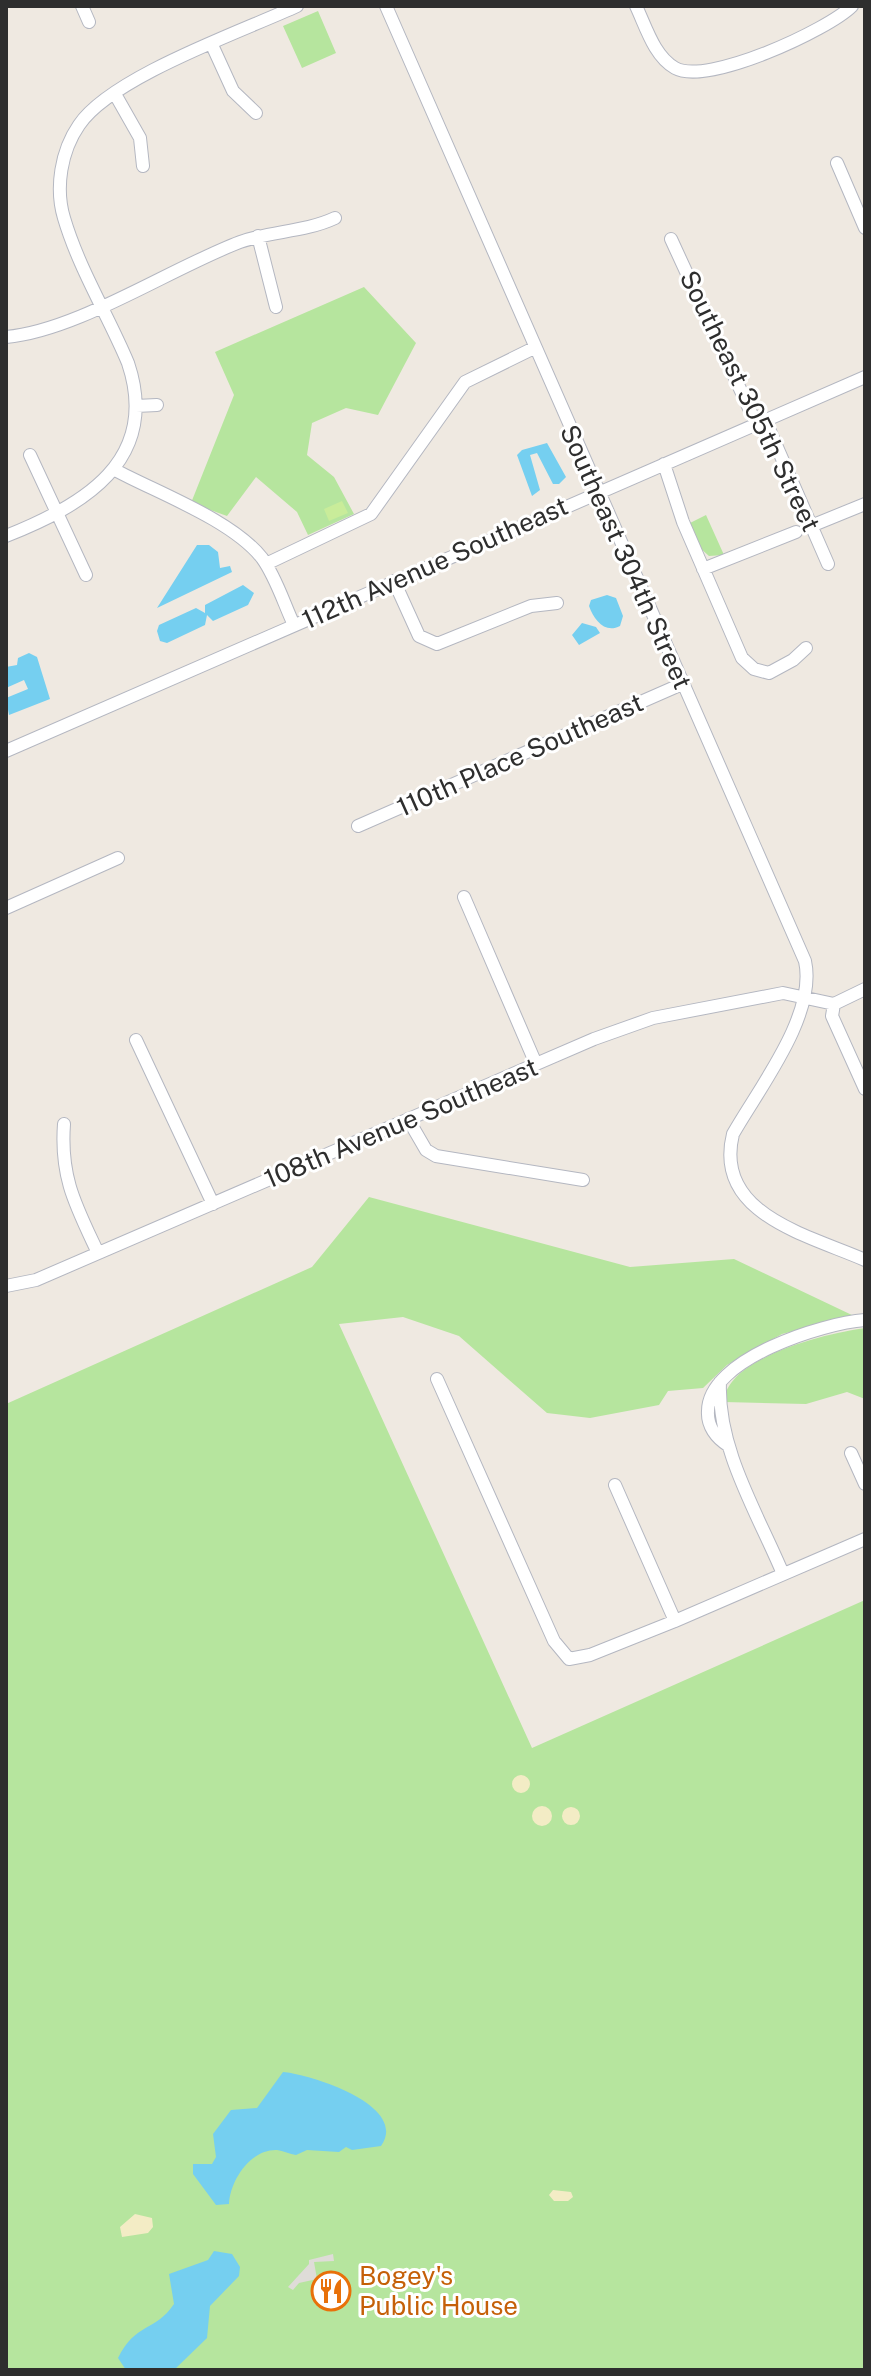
<svg xmlns="http://www.w3.org/2000/svg" width="871" height="2376" font-family="'Public Sans',sans-serif">
	<style>
		.green { fill: #b6e59e }
		.sand { fill: #f3ecc5 }
		.pitch { fill: #c9ec9a }
		.plaza { fill: #dfdcd8 }
		.water { fill: #75cff0 }
		.lines { fill: none; stroke-linecap: round; stroke-linejoin: round }
		.minor-casing { stroke: #b4b7c1; stroke-width: 14 }
		.minor { stroke: #fff; stroke-width: 12 }
		.labels { text-anchor: middle; stroke-width: 6; stroke-linejoin: round; paint-order: stroke }
		.street-label { font-size: 26px; fill: #2e2e2e; stroke: #fff }
		.food-label { font-size: 26px; fill: #c56008; stroke: #fff; text-anchor: start }
	</style>
	<rect width="100%" height="100%" fill="#efe9e1"/>
	<path class="green" d="M318 11 336 53 302 68 283 26Z
		M364 287 416 343 378 415 346 408 312 423 307 455 334 477 354 514 308 535 297 512 256 477 227 516 191 503 234 395 215 352Z
		M706 515 724 555 709 556 699 547 690 523Z
		M369 1197 630 1267 734 1259 854 1316 782 1334 727 1365 703 1388 668 1391 659 1405 590 1418 547 1413 459 1336 403 1317 339 1324 532 1748 865 1600V2370H6V1404L312 1267Z
		M865 1328V1399L847 1392 806 1404 724 1402C726 1357 828 1333 865 1328Z"/>
	<path class="sand" d="M512 1784a9 9 0 1 1 18 0a9 9 0 1 1-18 0Z
		M532 1816a10 10 0 1 1 20 0a10 10 0 1 1-20 0Z
		M562 1816a9 9 0 1 1 18 0a9 9 0 1 1-18 0Z
		M553 2190 571 2192 573 2197 568 2201H554L549 2195Z
		M135 2214 152 2218 153 2227 148 2233 122 2237 120 2227Z"/>
	<path class="pitch" d="M342 501 348 513 329 521 324 509Z"/>
	<path class="plaza" d="M333 2254 334 2261 314 2262 317 2279 299 2283 293 2290 288 2287 309 2264V2260Z"/>
	<path class="water" d="M547 443 566 477 559 484H553L537 453 530 455 540 490 532 496 517 455 522 450Z
		M197 545H209L218 552 220 568 230 566 232 572 157 608Z
		M243 585 254 593 248 605 213 621 207 615 205 625 167 643 160 641 157 631 159 625 196 608 205 613V605Z
		M607 595 616 598 623 616 620 626C605 634 594 620 589 606L591 600Z
		M582 623 596 627 600 633 579 645 572 635Z
		M29 653 37 657 50 699 9 715 6 698 28 689 24 680 6 688V667L17 665 18 658Z
		M283 2072C309 2074 410 2105 381 2146L352 2150 346 2147 339 2152 307 2150 296 2155C290 2154 283 2151 277 2150 250 2149 230 2181 229 2204L216 2205 193 2174V2164H212L216 2157 213 2134 231 2110 257 2108Z
		M214 2251 232 2254 240 2267 239 2276 210 2306 207 2338 174 2370H126L118 2358C136 2322 155 2332 174 2304L169 2274 208 2260Z"/>
	<g class="lines">
		<defs>
			<path id="minor" d="M82 6 89 22
				M386 6 805 961C817 1015 759 1088 733 1134 713 1214 808 1235 865 1260
				M636 6C646 27 654 56 675 68 707 86 828 30 852 6
				M212 45 233 91 256 113
				M115 94 140 138 143 166
				M837 163 865 228
				M258 236 276 307
				M671 239 753 417 766 422 828 564
				M6 337C77 331 171 268 240 242 271 231 305 232 335 218
				M136 406 157 405
				M30 455 86 575
				M664 464 683 522 742 658 754 669 769 673 793 660 806 648
				M115 470C158 493 232 520 262 558 276 577 284 604 294 625
				M811 526 865 504
				M6 536C82 506 161 461 128 363 108 315 79 269 64 218 55 188 61 151 79 125 111 77 243 31 297 6
				M266 564 371 514 465 382 534 348
				M703 569 796 532
				M394 581 419 636 437 644 531 606 557 603
				M6 751 865 377
				M358 826 682 684
				M464 897 536 1064
				M6 908 118 858
				M834 1004 832 1016 865 1089
				M834 1004 865 989
				M136 1040 213 1204
				M408 1119 426 1150 436 1156 583 1180
				M64 1124C60 1178 76 1206 98 1253
				M6 1286 36 1280 594 1039 653 1018 783 993 834 1004
				M437 1379 554 1641 569 1659 590 1655 675 1621 865 1539
				M720 1382C717 1449 758 1514 783 1574
				M729 1446C716 1438 707 1426 708 1411 708 1359 823 1323 865 1320
				M851 1453 865 1484
				M615 1485 675 1621"/>
		</defs>
		<use href="#minor" class="minor-casing"/>
		<use href="#minor" class="minor"/>
	</g>
	<defs>
		<symbol id="restaurant-ring" viewBox="-11 -11 22 22"><circle r="9.5" fill="#fff" stroke="#e8710a" stroke-width="1.5"/><path d="M-5-6h1v4h1v-4h1v4h1v-4h1v5L-1.5 .5V6h-2V.5L-5-1ZM5-6V6H3V1.5H1.5Q1.5-4 5-6Z" fill="#e8710a"/></symbol>
	</defs>
	<g fill-rule="evenodd">
		<use href="#restaurant-ring" x="309" y="2269" width="44" height="44"/>
	</g>
	<g class="labels">
		<g class="street-label">
			<text transform="translate(750 401) rotate(64)" y="9">Southeast 305th Street</text>
			<text transform="translate(626 557) rotate(66)" y="9">Southeast 304th Street</text>
			<text transform="translate(435 563) rotate(-24)" y="9">112th Avenue Southeast</text>
			<text transform="translate(520 755) rotate(-24)" y="9">110th Place Southeast</text>
			<text transform="translate(401 1123) rotate(-23)" y="9">108th Avenue Southeast</text>
		</g>
		<g class="food-label">
			<text x="359" y="2285">Bogey's<tspan x="359" dy="30">Public House</tspan></text>
		</g>
	</g>
	<rect width="871" height="2376" fill="none" stroke="#2e2e2e" stroke-width="16"/>
</svg>
